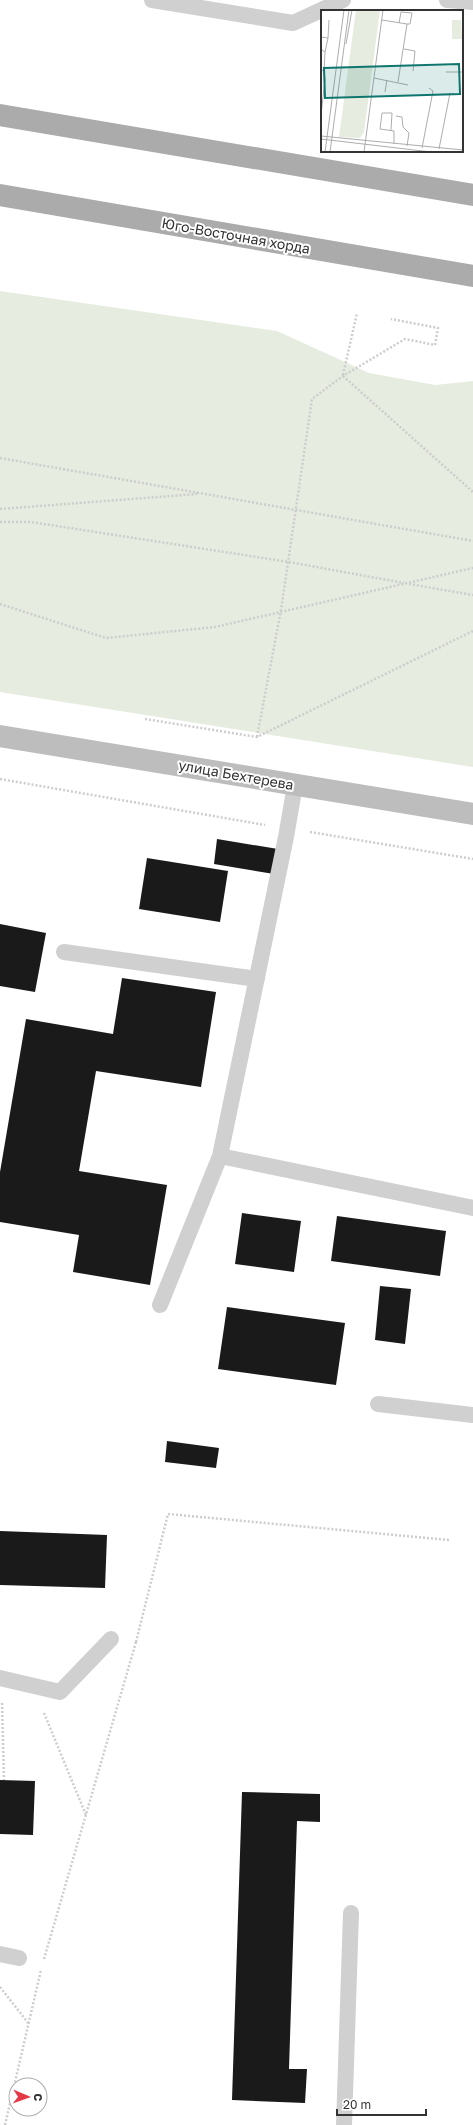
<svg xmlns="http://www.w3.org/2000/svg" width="473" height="2125" font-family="'Golos Text',sans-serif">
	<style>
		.green { fill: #e6ecdf }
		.building { fill: #1a1a1a }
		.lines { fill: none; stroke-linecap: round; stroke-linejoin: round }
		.path { stroke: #cdcdcd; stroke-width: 2.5; stroke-dasharray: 2 2; stroke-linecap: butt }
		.lane { stroke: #d0d0d0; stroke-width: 16 }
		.secondary { stroke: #bdbdbd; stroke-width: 22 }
		.primary { stroke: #ababab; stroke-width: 22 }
		.labels { text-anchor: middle; stroke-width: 4; stroke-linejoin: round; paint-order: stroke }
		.street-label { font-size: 14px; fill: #333; stroke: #fff }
		.inset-road { fill: none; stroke: #adadad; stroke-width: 1 }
		.view { fill: #0f766e; fill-opacity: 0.15; stroke: #0f766e; stroke-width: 2 }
		.inset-edge { fill: none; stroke: #333; stroke-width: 2 }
	</style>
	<rect width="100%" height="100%" fill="#fff"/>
	<path class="green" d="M0 291 277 331 369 373 435 385 473 381V767L0 692Z"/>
	<path class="building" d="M217 839 278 849 274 874 214 864Z
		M147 858 228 871 220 922 139 909Z
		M0 924 46 933 35 992 0 986Z
		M122 978 216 992 201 1087 96 1071 79 1171 167 1185 150 1285 73 1272 79 1235 0 1222V1172L26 1019 113 1034Z
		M242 1213 301 1221 294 1272 235 1264Z
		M337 1216 446 1231 440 1276 331 1261Z
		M380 1286 411 1289 405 1344 375 1340Z
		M227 1307 345 1323 336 1385 218 1369Z
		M167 1441 219 1448 216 1468 165 1462Z
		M0 1531 107 1535 105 1588 0 1585Z
		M0 1780 35 1781 33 1835 0 1834Z
		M242 1792 320 1794V1822L297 1821 289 2069H307L305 2103 232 2100Z"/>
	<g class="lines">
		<path class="path" d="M343 375 357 313
			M343 376 473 492
			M0 458 473 541
			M0 509 197 494
			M0 522H31L289 562 404 583
			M409 584 473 595
			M0 604 106 638 215 627 473 568
			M145 719 257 737 473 631
			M257 737 281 610 312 399 343 376 405 339 435 345 438 328 391 319
			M0 779 265 825
			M310 832 473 859
			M136 1642 168 1514 449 1540
			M2 1703 4 1780
			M44 1713 86 1815
			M44 1959 136 1642H134
			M0 1987 29 2024
			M5 2125 41 1970"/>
		<path class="lane" d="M152 0 293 23 343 0
			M447 0 473 2
			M64 952 257 979
			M220 1156 473 1208
			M160 1305 220 1156 286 837 295 785
			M378 1404 473 1415
			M0 1678 60 1692 111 1639
			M0 1954 19 1958
			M344 2125 351 1913"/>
		<path class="secondary" d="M0 736 473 814"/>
		<path class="primary" d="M0 115 473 195
			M0 195 473 276"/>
	</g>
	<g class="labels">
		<g class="street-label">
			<text transform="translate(236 236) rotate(10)" y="5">Юго-Восточная хорда</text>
			<text transform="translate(236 775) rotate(10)" y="5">улица Бехтерева</text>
		</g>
	</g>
	<g transform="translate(321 10)">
		<rect width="142" height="142" fill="#fff"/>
		<path d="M35 0H59L43 122 39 128 18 127ZM131 10H140L141 29H131Z" fill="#e6ecdf"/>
		<path class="inset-road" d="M61 10 86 14H89L91 3 80 2 78 13M0 27 7 28 4 42M7 28 8 10M25 34 31 0M83 39 94 41 92 61M1 40 4 42 3 61M0 60 3 61 4 70 0 105M125 62H142M53 68 87 75M77 72 86 14M64 82 66 70M75 106 81 107 82 117 88 123 86 136M70 120 71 103H61L59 119 73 121V134M0 126 142 140M0 129 110 142M101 138 112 81 108 78M118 139 129 83M4 142 23 0M9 142 28 0M43 142 62 0"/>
		<path class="view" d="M138 54 139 84 4 88 3 58Z"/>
		<rect width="142" height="142" class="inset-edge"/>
	</g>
	<g transform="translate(28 2097) rotate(92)"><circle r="19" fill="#ffffff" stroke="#adadad"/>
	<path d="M0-3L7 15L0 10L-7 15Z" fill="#e63946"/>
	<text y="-6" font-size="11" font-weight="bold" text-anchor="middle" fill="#333333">С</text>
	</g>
	<path d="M337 2109v6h89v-6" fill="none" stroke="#333333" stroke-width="2"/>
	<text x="343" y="2109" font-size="12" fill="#333333" stroke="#ffffff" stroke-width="3" paint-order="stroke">20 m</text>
</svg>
